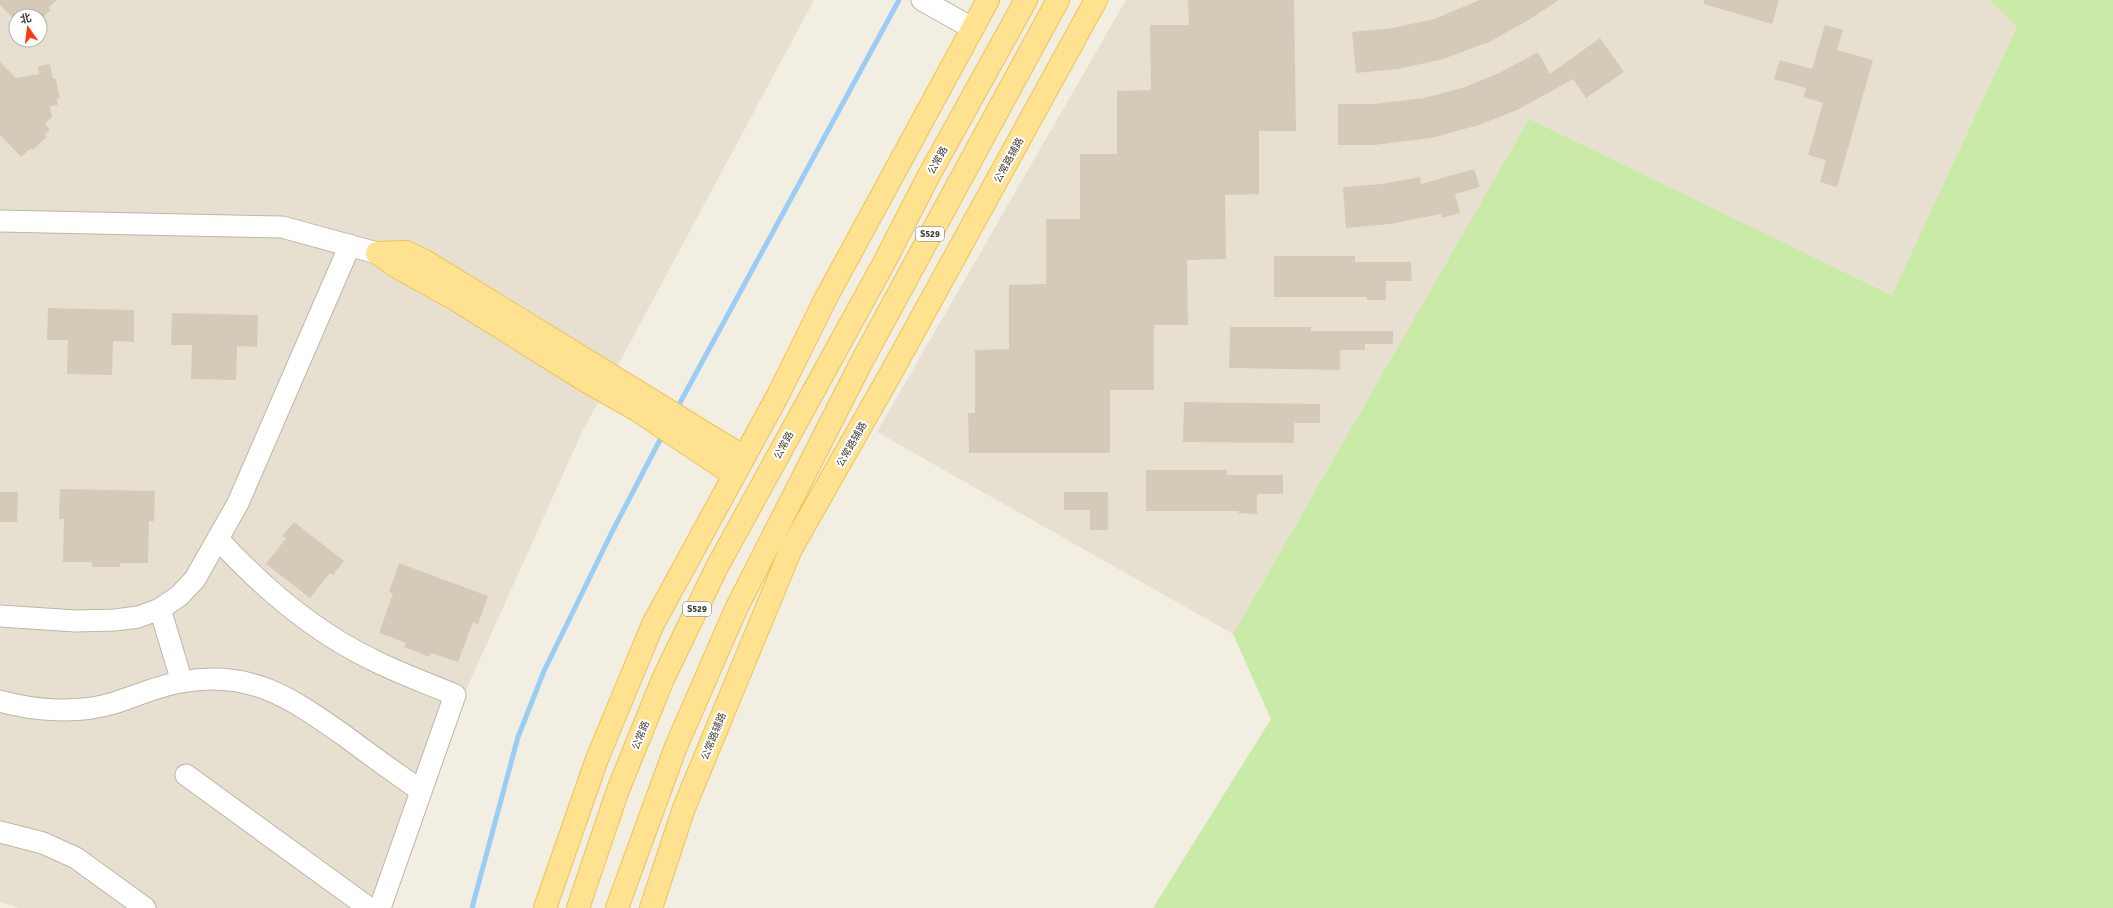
<svg xmlns="http://www.w3.org/2000/svg" width="2113" height="908" font-family="Signika,'Noto Sans SC',sans-serif">
	<style>
		.residential { fill: #e7e0d0; fill-rule: evenodd }
		.green { fill: #caeaa8 }
		.lines { fill: none; stroke-linecap: round; stroke-linejoin: round }
		.stream { stroke: #99cdf5; stroke-width: 5 }
		.building { fill: #d5cab7 }
		.minor-casing { stroke: #beb6a5; stroke-width: 23 }
		.major-casing { stroke: #ebc358; stroke-width: 24 }
		.minor { stroke: #fff; stroke-width: 21 }
		.major { stroke: #ffe28f; stroke-width: 22 }
		.labels { text-anchor: middle; stroke-width: 4; stroke-linejoin: round; paint-order: stroke }
		.shield { fill: #fff; stroke: #7d7870; stroke-width: 1 }
		.shield-label { font-size: 9px; font-weight: bold; fill: #453e33 }
		.street-label { font-size: 10px; fill: #453e33; stroke: #fff }
	</style>
	<rect width="100%" height="100%" fill="#f3eee2"/>
	<path class="residential" d="M0 0H814L582 432 466 690 390 908H19L0 902ZM16 16H40V40H16Z
		M1126 0H1989L2017 25 1893 295 1529 120 1233 634 877 432Z"/>
	<path class="green" d="M1989 0H2113V908H1153L1271 719 1233 634 1529 119 1892 295 2017 26Z"/>
	<g class="lines">
		<path class="stream" d="M676 410 899 0
			M472 908 518 737 544 671 612 532 663 434"/>
	</g>
	<path class="building" d="M0 0H57L48 8 51 10 40 20V16H16V26L14 23 16 21 0 5Z
		M1188 0H1294L1296 131H1259V194L1225 195 1226 259 1187 260 1188 325H1154V390H1110V453H969L968 413H975V350L1009 349V285L1046 284V219H1080V154H1117V91L1151 90 1150 25H1189Z
		M1480 0H1559L1527 21 1489 42 1443 59 1398 69 1356 73 1352 32 1393 28 1434 19Z
		M1704 0H1779L1772 24 1704 4Z
		M1825 25 1843 30 1837 50 1873 60 1837 187 1820 182 1826 160 1808 155 1823 103 1804 97 1806 88 1774 79 1780 60 1812 69Z
		M1600 38 1624 72 1586 98 1573 79 1517 110 1479 125 1431 138 1374 145H1338V104H1373L1424 98 1465 87 1501 72 1538 52 1550 74Z
		M0 62 16 78 39 74 38 66 50 64 53 79H56L60 98 57 99 58 105 50 106 52 117 45 124 50 130 45 134 47 137 33 150 31 148 21 157 0 135Z
		M1474 169 1480 187 1455 194 1460 213 1442 218 1441 214 1390 224 1346 228 1343 187 1382 184 1420 177 1421 184Z
		M1274 256H1355V262H1411L1412 281H1386V300H1367V297H1274Z
		M48 308 134 310V342L113 341 112 375 67 374 68 340H47Z
		M172 313 258 315 257 347 237 346 236 380 191 379 192 345H171Z
		M1230 327H1311V331H1393V344H1365V350H1340V370L1229 368Z
		M1184 402 1320 404V423H1294V443L1183 442Z
		M1146 470H1227V475H1283V494H1257V514L1238 513 1239 511H1146Z
		M60 489 155 491 154 521H149L148 563H120V567H92V562H63L64 519H59Z
		M0 492H18L17 522H0Z
		M1064 492H1108V530H1090V510H1064Z
		M294 522 344 561 333 575 330 573 310 598 266 564 286 538 282 536Z
		M399 563 488 596 478 624 473 622 458 662 431 653 430 657 404 647 406 643 379 633 393 593 389 592Z"/>
	<g class="lines">
		<defs>
			<path id="minor" d="M922 0 972 28
				M0 221 282 227 377 253
				M218 539C262 587 311 630 371 659 398 673 427 683 455 695L380 908
				M160 609 182 682
				M0 616 76 621 115 620 138 617 160 609 179 596 195 579 238 503 350 245
				M0 701C36 711 78 714 114 703 136 696 158 686 181 682 250 669 291 698 345 736 370 755 396 773 421 791
				M186 775 369 908
				M0 832 43 843 76 858 145 908"/>
			<path id="major" d="M377 253 406 252 425 261 744 457
				M377 253 397 267 455 299 586 381 637 410 734 475
				M545 908 597 759 653 624 778 395 826 298 988 0
				M578 908 618 790 663 679 717 567 885 261 928 177 1026 0
				M617 908 675 749 736 609 862 361 1058 0
				M651 908 684 808 791 549 891 373 1096 0"/>
		</defs>
		<use href="#minor" class="minor-casing"/>
		<use href="#major" class="major-casing"/>
		<use href="#minor" class="minor"/>
		<use href="#major" class="major"/>
	</g>
	<g class="labels">
		<g class="shield">
			<rect x="916" y="227" width="28" height="14" rx="3"/>
			<rect x="683" y="602" width="28" height="14" rx="3"/>
		</g>
		<g class="shield-label">
			<text x="930" y="237">S529</text>
			<text x="697" y="612">S529</text>
		</g>
		<g class="street-label">
			<text transform="translate(937 160) rotate(-61)" y="4">公常路</text>
			<text transform="translate(1008 160) rotate(-61)" y="4">公常路辅路</text>
			<text transform="translate(851 444) rotate(-60)" y="4">公常路辅路</text>
			<text transform="translate(783 445) rotate(-62)" y="4">公常路</text>
			<text transform="translate(640 735) rotate(-68)" y="4">公常路</text>
			<text transform="translate(713 736) rotate(-68)" y="4">公常路辅路</text>
		</g>
	</g>
	<g transform="translate(28 28) rotate(346)"><circle r="19" fill="#ffffff" stroke="#b5b2ad"/>
	<path d="M0-3L7 15L0 10L-7 15Z" fill="#ff380d"/>
	<text y="-6" font-size="11" font-weight="bold" text-anchor="middle" fill="#453e33">北</text>
	</g>
</svg>
